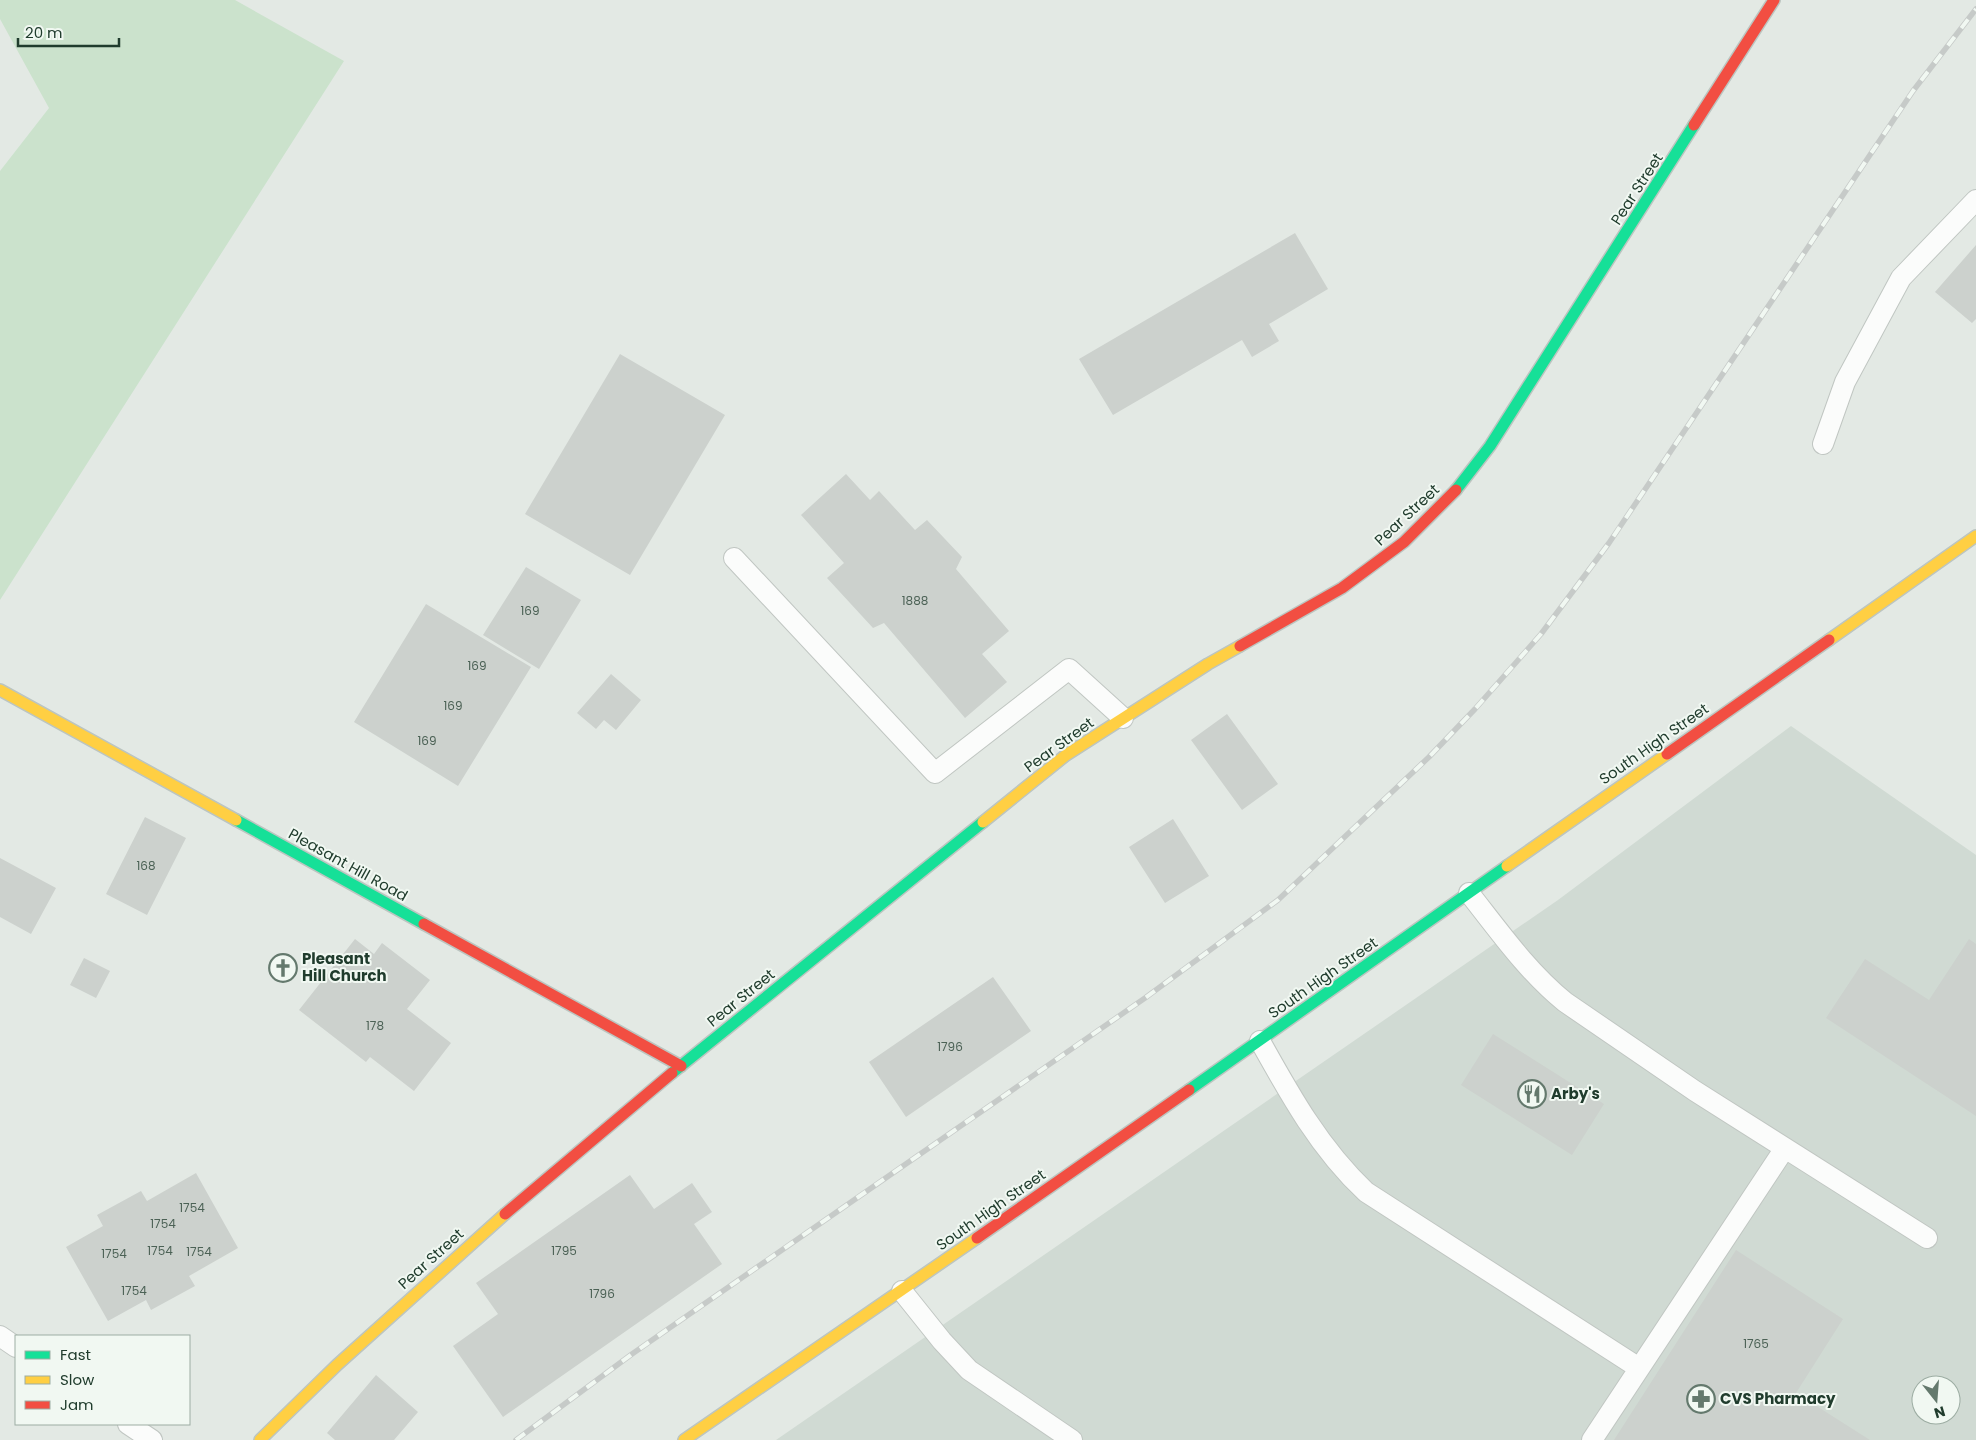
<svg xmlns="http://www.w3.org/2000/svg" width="1976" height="1440" font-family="Poppins,sans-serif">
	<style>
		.built { fill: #d0dad3; fill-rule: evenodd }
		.green { fill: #cbe2cc }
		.building { fill: #ccd1cd }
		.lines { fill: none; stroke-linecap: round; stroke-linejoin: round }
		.lane-casing { stroke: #c0c6c2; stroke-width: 22 }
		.fast-casing { stroke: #bcc5c0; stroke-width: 14 }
		.slow-casing { stroke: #bcc5c0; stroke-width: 14 }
		.jam-casing { stroke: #bcc5c0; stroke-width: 14 }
		.lane { stroke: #fbfcfb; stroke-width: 20 }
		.fast { stroke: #16e098; stroke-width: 11 }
		.slow { stroke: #ffcf43; stroke-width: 11 }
		.jam { stroke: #f24e42; stroke-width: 11 }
		.rail-casing { stroke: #c6cac8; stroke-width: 5.5 }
		.rail { stroke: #f1f8f2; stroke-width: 4; stroke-dasharray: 11; stroke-linecap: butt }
		.labels { text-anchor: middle; stroke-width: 4; stroke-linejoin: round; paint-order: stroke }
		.number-label { font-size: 12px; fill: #4c6256 }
		.street-label { font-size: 15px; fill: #203c2d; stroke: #f1f8f2 }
		.poi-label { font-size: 15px; font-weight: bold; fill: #203c2d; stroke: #f1f8f2; text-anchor: start }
	</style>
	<rect width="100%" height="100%" fill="#e3e9e4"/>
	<path class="built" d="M1791 726 1976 855V1440H776L1558 900ZM1921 1385H1951V1415H1921Z"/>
	<path class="green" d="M0 0H235L344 61 0 600V171L49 108 0 19Z"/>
	<path class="building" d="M1295 233 1328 289 1269 324 1279 341 1252 357 1242 340 1113 415 1079 359Z
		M1976 245V319L1972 323 1935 292Z
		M620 354 725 415 630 575 525 514Z
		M846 474 870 500 879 491 915 530 927 520 962 557 956 569 1009 631 982 654 1007 682 965 718 884 623 873 628 827 578 844 563 801 515Z
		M526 567 581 600 539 669 483 635Z
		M426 604 531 667 458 786 354 722Z
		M611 674 641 700 616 730 604 720 596 729 577 713Z
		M1227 714 1278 784 1242 810 1191 740Z
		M145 817 186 838 147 915 106 894Z
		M1173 819 1209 876 1165 903 1129 847Z
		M0 858 56 888 31 934 0 917Z
		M355 939 374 954 382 943 430 980 407 1009 451 1043 414 1091 370 1057 366 1062 299 1010Z
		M1969 939 1976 944V1116L1826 1018 1865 959 1929 1000Z
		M84 958 110 971 96 998 70 985Z
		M993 977 1031 1031 906 1117 869 1062Z
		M1493 1034 1604 1104 1572 1155 1461 1085Z
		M196 1173 238 1248 189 1276 195 1286 151 1310 146 1300 108 1321 66 1247 103 1226 97 1215 141 1191 147 1201Z
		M630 1175 654 1209 692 1183 712 1212 694 1224 722 1264 503 1417 453 1346 498 1314 476 1283Z
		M1736 1250 1843 1319 1796 1393 1870 1440H1614Z
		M376 1375 418 1412 394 1440H335L327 1433Z"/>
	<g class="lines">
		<defs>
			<path id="lane" d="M1823 444 1845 382 1901 278 1976 200
				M734 558 935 773 1069 669 1123 718
				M1469 893C1499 931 1527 971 1565 1002L1695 1091 1927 1238
				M1260 1041C1290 1095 1320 1149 1366 1192L1639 1368
				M902 1291 942 1341 969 1370 1072 1440
				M0 1336 16 1347
				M128 1424 152 1440
				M1592 1440 1785 1148"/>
			<path id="fast" d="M1456 490 1490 446 1694 125
				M236 820 424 924
				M672 1073 983 822
				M1189 1090 1507 866"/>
			<path id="slow" d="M1829 640 1976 536
				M0 690 236 820
				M983 822 1066 755 1208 664 1240 646
				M1507 866 1667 754
				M260 1440 337 1365 505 1214
				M684 1440 977 1238"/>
			<path id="jam" d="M1694 125 1774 0
				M1240 646 1342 588 1404 542 1456 490
				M1667 754 1829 640
				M424 924 681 1066
				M505 1214 672 1073
				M977 1238 1189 1090"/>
		</defs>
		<use href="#lane" class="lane-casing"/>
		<use href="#fast" class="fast-casing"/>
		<use href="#slow" class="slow-casing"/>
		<use href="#jam" class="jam-casing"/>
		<use href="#lane" class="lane"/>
		<use href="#fast" class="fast"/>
		<use href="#slow" class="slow"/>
		<use href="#jam" class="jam"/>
		<defs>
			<path id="rail" d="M516 1440 632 1354 1145 998 1278 900 1429 757 1475 709 1541 634 1609 543 1913 91 1976 9"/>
		</defs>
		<use href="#rail" class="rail-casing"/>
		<use href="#rail" class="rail"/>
	</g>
	<defs>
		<symbol id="church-ring" viewBox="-11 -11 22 22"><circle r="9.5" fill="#f1f8f2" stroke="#64796d" stroke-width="1.5"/><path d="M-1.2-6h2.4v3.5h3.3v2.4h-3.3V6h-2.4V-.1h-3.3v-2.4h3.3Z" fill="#64796d"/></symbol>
		<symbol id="restaurant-ring" viewBox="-11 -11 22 22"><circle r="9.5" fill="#f1f8f2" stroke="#64796d" stroke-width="1.5"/><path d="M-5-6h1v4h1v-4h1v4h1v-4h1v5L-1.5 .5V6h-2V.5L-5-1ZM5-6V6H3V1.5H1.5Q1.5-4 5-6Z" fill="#64796d"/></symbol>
		<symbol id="pharmacy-ring" viewBox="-11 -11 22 22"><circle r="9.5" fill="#f1f8f2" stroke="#64796d" stroke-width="1.5"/><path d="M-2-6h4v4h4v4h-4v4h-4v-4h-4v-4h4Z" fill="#64796d"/></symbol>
	</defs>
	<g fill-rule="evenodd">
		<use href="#church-ring" x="267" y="952" width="32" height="32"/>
		<use href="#restaurant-ring" x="1516" y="1078" width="32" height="32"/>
		<use href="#pharmacy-ring" x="1685" y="1383" width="32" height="32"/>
	</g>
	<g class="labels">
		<g class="number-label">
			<text x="915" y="605">1888</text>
			<text x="530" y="615">169</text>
			<text x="477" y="670">169</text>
			<text x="453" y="710">169</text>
			<text x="427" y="745">169</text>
			<text x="146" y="870">168</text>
			<text x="375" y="1030">178</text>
			<text x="950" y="1051">1796</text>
			<text x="192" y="1212">1754</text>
			<text x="163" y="1228">1754</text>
			<text x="160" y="1255">1754</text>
			<text x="564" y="1255">1795</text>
			<text x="199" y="1256">1754</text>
			<text x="114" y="1258">1754</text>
			<text x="134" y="1295">1754</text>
			<text x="602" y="1298">1796</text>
			<text x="1756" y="1348">1765</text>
		</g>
		<g class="street-label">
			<text transform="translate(1637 189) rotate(-57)" y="5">Pear Street</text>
			<text transform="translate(1407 515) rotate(-43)" y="5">Pear Street</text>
			<text transform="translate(1654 744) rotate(-35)" y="5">South High Street</text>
			<text transform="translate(1059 745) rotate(-36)" y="5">Pear Street</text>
			<text transform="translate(348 865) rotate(29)" y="5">Pleasant Hill Road</text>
			<text transform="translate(1323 978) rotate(-35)" y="5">South High Street</text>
			<text transform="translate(741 998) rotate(-39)" y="5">Pear Street</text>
			<text transform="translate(991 1210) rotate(-35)" y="5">South High Street</text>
			<text transform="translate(431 1259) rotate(-42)" y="5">Pear Street</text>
		</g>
		<g class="poi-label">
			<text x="302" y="964">Pleasant<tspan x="302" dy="17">Hill Church</tspan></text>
			<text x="1551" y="1099">Arby's</text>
			<text x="1720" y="1404">CVS Pharmacy</text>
		</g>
	</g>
	<rect x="15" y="1335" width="175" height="90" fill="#f1f8f2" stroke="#9dada3"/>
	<rect x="25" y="1351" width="25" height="8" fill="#16e098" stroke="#9dada3"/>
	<text x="60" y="1360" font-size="15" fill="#203c2d">Fast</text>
	<rect x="25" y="1376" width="25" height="8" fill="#ffcf43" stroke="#9dada3"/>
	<text x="60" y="1385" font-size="15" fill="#203c2d">Slow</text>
	<rect x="25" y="1401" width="25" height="8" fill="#f24e42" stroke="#9dada3"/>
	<text x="60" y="1410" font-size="15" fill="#203c2d">Jam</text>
	<g transform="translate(1936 1400) rotate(163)"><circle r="24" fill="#f1f8f2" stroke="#9dada3"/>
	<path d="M0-4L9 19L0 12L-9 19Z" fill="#64796d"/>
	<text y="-8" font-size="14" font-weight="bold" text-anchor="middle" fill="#203c2d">N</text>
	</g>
	<path d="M18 38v8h101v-8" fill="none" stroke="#203c2d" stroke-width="2.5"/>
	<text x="25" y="38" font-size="15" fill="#203c2d" stroke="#f1f8f2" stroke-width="4" paint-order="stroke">20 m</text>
</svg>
